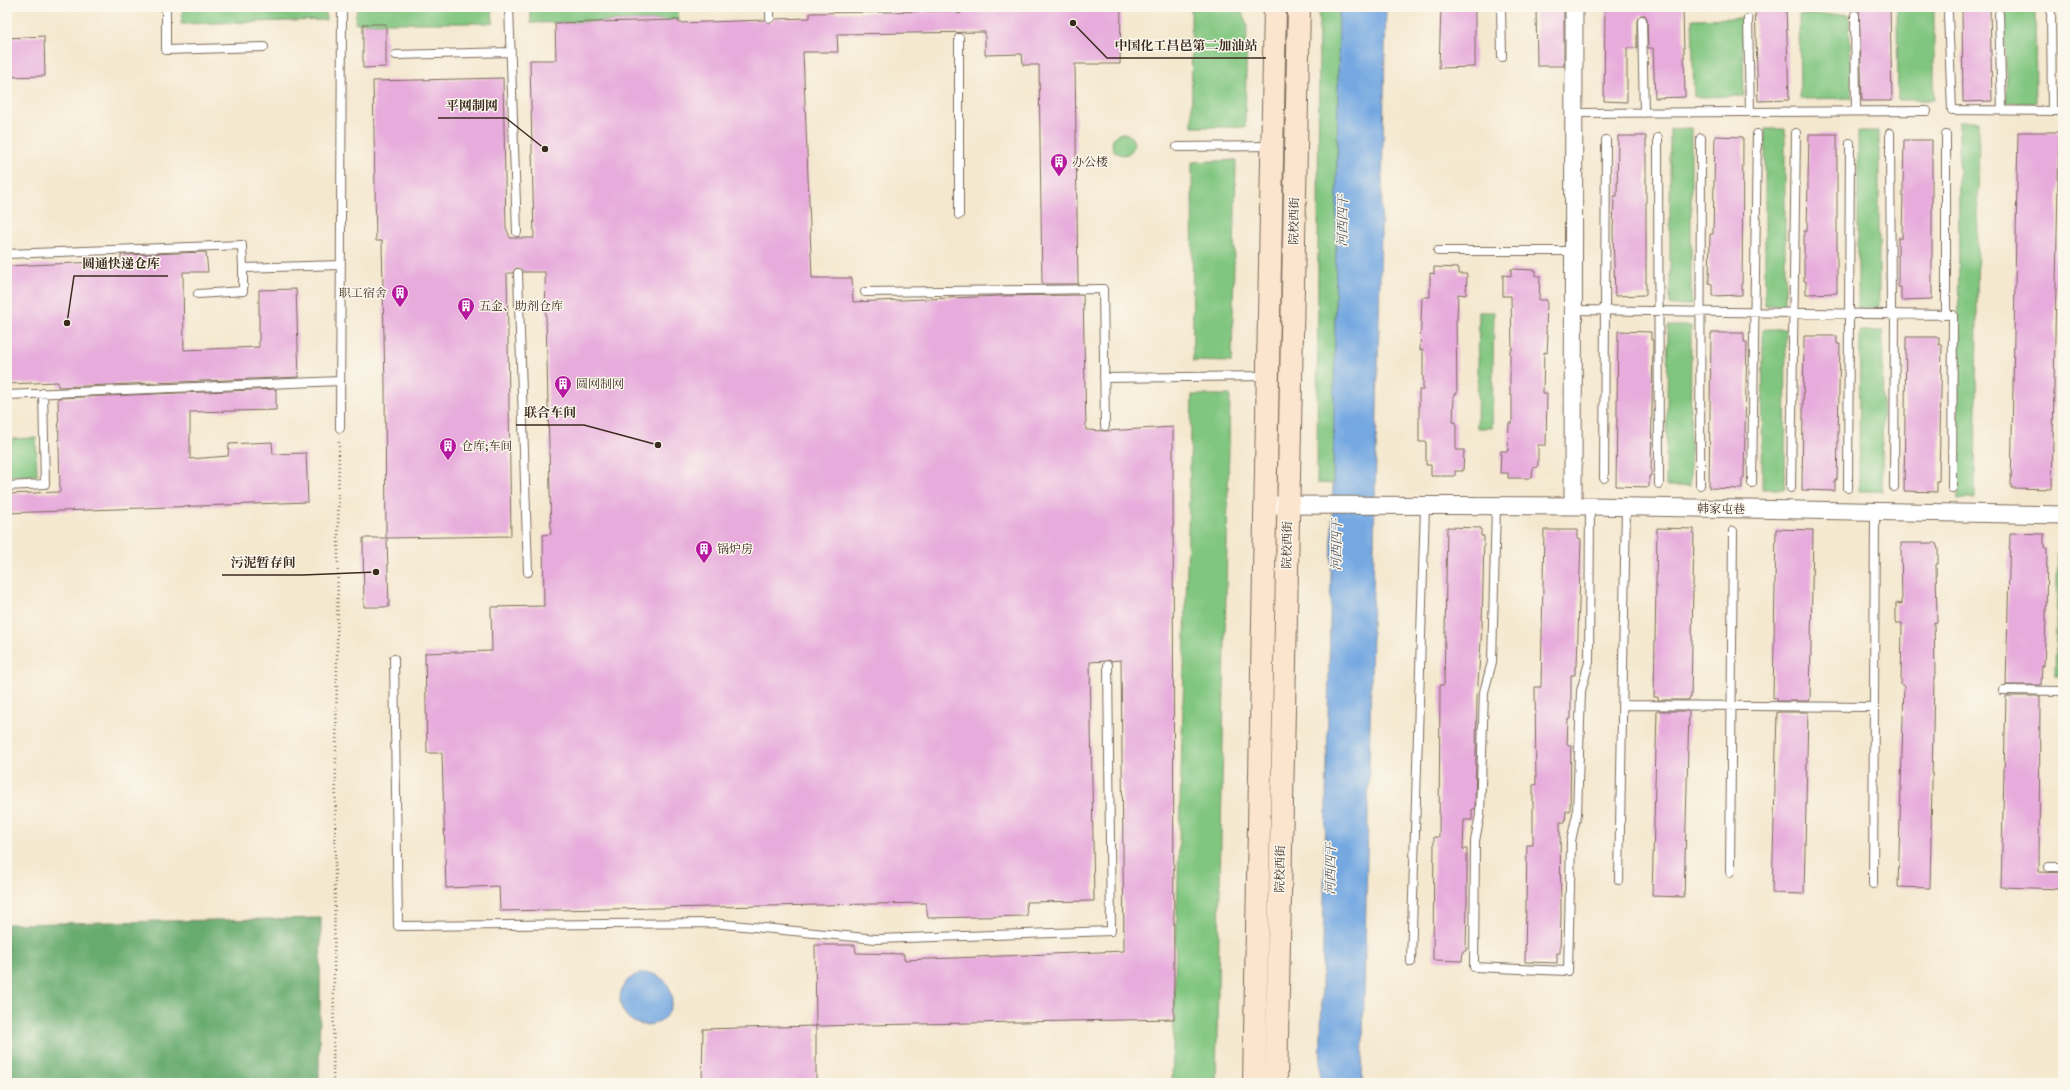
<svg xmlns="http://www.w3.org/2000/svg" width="2070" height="1090" font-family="'IM FELL Great Primer','Noto Serif SC',serif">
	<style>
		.green { fill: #81c680; stroke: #5e784f }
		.forest { fill: #68ab6e; stroke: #526a46 }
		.water { fill: #75a8e1; stroke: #586980 }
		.building { fill: #e7acdc }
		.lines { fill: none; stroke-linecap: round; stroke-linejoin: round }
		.lane-casing { stroke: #7c6c5c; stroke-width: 10 }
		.street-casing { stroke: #7c6c5c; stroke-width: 19 }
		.secondary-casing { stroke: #7c6c5c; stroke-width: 24 }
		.path { stroke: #7c6c5c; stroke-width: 2.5; stroke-dasharray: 1 3; stroke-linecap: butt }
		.lane { stroke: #fff; stroke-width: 8 }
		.street { stroke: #fff; stroke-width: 17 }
		.secondary { stroke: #fbe5cf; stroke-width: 22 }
		.labels { text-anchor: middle; stroke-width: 3; stroke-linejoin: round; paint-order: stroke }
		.poi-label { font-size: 12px; fill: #3b2a1e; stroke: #fbf7ec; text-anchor: start }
		.street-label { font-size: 12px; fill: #3b2a1e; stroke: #fbf7ec }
		.water-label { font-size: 13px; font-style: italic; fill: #4f5662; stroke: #fbf7ec }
		.leader { fill: none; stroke: #3b2a1e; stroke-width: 1.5 }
		.callout-dot { fill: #3b2a1e; stroke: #fbf7ec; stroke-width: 1.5 }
		.callout-label { font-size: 13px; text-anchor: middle; font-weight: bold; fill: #3b2a1e; stroke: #fbf7ec; stroke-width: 3; stroke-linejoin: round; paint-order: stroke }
	</style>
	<rect width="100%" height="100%" fill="#fbf7ec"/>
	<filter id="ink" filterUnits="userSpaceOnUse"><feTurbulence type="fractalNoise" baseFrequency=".025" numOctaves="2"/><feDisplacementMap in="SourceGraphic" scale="8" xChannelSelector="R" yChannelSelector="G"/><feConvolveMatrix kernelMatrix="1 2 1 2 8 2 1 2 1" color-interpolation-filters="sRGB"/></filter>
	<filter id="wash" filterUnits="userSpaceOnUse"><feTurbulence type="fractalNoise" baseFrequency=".012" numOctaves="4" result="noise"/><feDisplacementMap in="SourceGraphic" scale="16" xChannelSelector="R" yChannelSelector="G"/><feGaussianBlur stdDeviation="0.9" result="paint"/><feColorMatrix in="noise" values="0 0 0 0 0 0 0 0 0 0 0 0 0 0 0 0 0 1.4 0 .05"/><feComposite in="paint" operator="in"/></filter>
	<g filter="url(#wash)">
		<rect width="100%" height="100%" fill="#f4e8cf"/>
		<path class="green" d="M183 7H326V20L181 24Z
			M357 7H492L493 23H355Z
			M530 7H678L679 20 531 23Z
			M1191 7H1239L1247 24 1245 127H1192Z
			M1319 7H1339L1333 484 1317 483Z
			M1910 7H1934V100H1898L1897 8Z
			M2004 7H2035L2036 103H2007Z
			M1849 14 1852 98 1800 99 1799 15Z
			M1742 18 1744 96 1694 97 1692 19Z
			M1959 121H1979L1975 499H1958Z
			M1691 128V305H1670V129Z
			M1765 129H1785V306L1765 305Z
			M1858 131H1879V308H1858Z
			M1112 144a11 11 0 1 1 22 0a11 11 0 1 1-22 0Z
			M1236 160 1232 362 1193 361 1192 162Z
			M1479 312H1494L1492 428H1477Z
			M1668 326H1691L1690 486H1666Z
			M1763 329H1786L1785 489H1762Z
			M1860 331H1883L1882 491H1859Z
			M1192 395H1230L1216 1083H1172Z
			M36 438 37 475 7 476V439Z
			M2058 541H2063V676H2055Z"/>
		<path class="forest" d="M321 918 319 1083H7V924Z"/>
		<path class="water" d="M1339 7H1386L1362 1083H1320L1333 484Z
			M620 999a26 26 0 1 1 52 0a26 26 0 1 1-52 0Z"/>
		<g id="blocks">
			<path class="building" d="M1025 7H1121L1120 64H1075L1078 284H1042L1039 65H1023L1022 54 985 55V32L837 34 838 52H803L812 278H852L853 302 999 296 1083 295 1086 430 1105 431 1173 427 1174 1019 816 1026 815 945H855L856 953 904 954V960L1124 951 1121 660 1090 662 1094 901 1026 902 1027 916 928 918 926 903 500 911 499 886 446 888 442 753H427L425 653 492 651 491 607 544 606 543 535 551 534 545 272H523L518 268 515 269 513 273H507L511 536 387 538 389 607H364L363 538H386L385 386 382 241H376L373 81 503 78 506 227 510 238H534L530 60H556L555 23 679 20V23L765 20 770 23 775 19 810 18V13L954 11 959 14 964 10H1025Z
				M1441 7H1475V67L1439 68Z
				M1536 7H1564V66H1537Z
				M1605 7H1683L1685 97 1655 98 1653 48H1648L1647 19 1645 15H1641L1637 20V48H1627V102L1604 101Z
				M1755 7H1786L1789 100 1758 101Z
				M1859 7H1890L1892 101H1862Z
				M1962 7H1990L1992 101 1963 102Z
				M363 24H386V67L363 68Z
				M44 36 45 76 7 77V38Z
				M2018 132H2059L2052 489 2011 488Z
				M1809 134H1837V293L1806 294V281H1804V231H1807Z
				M1618 136H1646V295L1615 296 1613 233 1614 196H1617Z
				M1715 136 1743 137 1742 295 1712 296V284L1709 283 1710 234H1713Z
				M1904 140H1932V299L1901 300V287H1898V238H1902Z
				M206 252 208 272H183L184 350 259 347V290L296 289 299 377 58 387V382L7 384V266L121 261V255Z
				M1434 267 1459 268V274H1467L1466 295 1458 294 1457 320H1456L1457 394H1454L1453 422H1456V450H1464L1463 471H1455V476H1431V465H1426V442H1419V390H1423V350H1420L1422 297H1430V273L1434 274Z
				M1511 269 1536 270V276H1540L1539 300H1547L1546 334H1548L1547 353 1544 352 1543 393H1547L1546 445H1538V467L1533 468 1532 478H1508V473H1500L1501 451H1508L1509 423H1512V395H1510V350H1512L1511 296H1503V275L1511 276Z
				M1618 331 1651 332V340H1653L1651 476H1649V487L1616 486Z
				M1711 333H1744V342H1747L1744 478H1742V489L1709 488Z
				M1804 336H1837V344H1840L1837 480H1835V491L1802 490Z
				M1906 337H1939V345H1942L1939 481H1937V492L1904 491Z
				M276 389V410L190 412V459L228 456 229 444 272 442 273 454 306 453 308 502 7 513V494L60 492 58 398Z
				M1447 527 1481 528V536H1484L1482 628 1477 697 1475 809H1472V820H1464L1463 849H1467V900L1466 951H1463L1462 961 1433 960 1434 837H1439L1440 685H1444Z
				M1657 528 1694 529 1691 698H1689V700H1658V697H1654Z
				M1776 529 1813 530 1810 699 1809 701H1777V698H1773Z
				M1544 530H1578V538L1581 539 1577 666H1575V675H1571V719H1568L1567 745H1571L1570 811H1566L1565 822H1560L1561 916 1560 953H1557V963L1525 962 1527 845H1533V785H1536L1535 687H1541Z
				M2010 533 2044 534V548H2047L2046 619 2044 666H2042L2041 685H2006Z
				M1901 543H1936L1938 549V564H1936L1937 623 1934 622 1935 677H1934L1930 888 1898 887 1904 685H1901L1902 623H1896V603L1902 604Z
				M2006 696H2040L2039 872 2063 873V889L2001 887Z
				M1657 711H1689L1684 897 1652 896Z
				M1777 712H1808L1804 894 1772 893Z
				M816 1026V1083H702L703 1029Z"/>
		</g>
	</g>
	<g filter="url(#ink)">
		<use href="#blocks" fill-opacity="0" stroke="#7c6c5c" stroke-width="1"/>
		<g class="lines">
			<defs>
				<path id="lane" d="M166 7V50L264 47
					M509 7 517 232
					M770 7V18
					M1501 7 1502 57
					M959 9V7
					M2051 10 2052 111
					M1948 14 1952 110 2063 111
					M1999 14 2002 110
					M1855 15 1856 111
					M1748 19 1750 112
					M1642 20 1644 113
					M396 55 511 52
					M1575 113 1927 111
					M1890 133 1891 315
					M1946 135V315
					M1658 138 1659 484
					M1177 147 1272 146
					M959 215V38
					M1438 251H1574
					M7 254 242 245 243 268
					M518 273 528 572
					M865 292 1103 289 1105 426
					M198 294 243 291V268L341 265
					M1574 310 1953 315 1952 488
					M1104 378 1267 376
					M7 395 340 381
					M340 428 342 7
					M1604 478 1606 140
					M1752 483 1757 134
					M1700 485 1701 138
					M7 486 45 484 43 393
					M1894 487 1895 314
					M1791 488 1796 133
					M1848 488 1850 143
					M1496 506 1492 662 1484 692 1480 815 1475 841 1474 967 1568 971 1571 841 1577 814 1581 691 1589 662 1590 506
					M394 659 398 926 712 923 876 939 1111 931 1108 665
					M2003 690 2063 691
					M1622 705 1874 707
					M2049 867H2063
					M1730 872 1733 531
					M1619 880 1626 507
					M1873 884 1875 512
					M1411 962 1425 506"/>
				<path id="street" d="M1265 505 1590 506 2063 515
					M1573 506 1574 7"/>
				<path id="secondary" d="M1254 1083 1275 7
					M1276 1083 1299 7"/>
			</defs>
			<use href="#lane" class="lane-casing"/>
			<use href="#street" class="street-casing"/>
			<use href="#secondary" class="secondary-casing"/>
			<path class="path" d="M333 1083 339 440"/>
			<use href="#lane" class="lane"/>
			<use href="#street" class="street"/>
			<use href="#secondary" class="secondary"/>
		</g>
	</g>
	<defs>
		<symbol id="building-pin" viewBox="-11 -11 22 30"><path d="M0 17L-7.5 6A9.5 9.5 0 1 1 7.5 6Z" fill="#b5179e" stroke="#fbf7ec"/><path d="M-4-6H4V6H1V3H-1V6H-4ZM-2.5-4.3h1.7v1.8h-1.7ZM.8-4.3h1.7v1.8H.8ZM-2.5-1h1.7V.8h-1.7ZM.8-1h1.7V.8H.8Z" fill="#fff"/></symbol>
	</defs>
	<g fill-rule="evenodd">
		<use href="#building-pin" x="1049" y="152" width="20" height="27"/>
		<use href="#building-pin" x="390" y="283" width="20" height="27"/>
		<use href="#building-pin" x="456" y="296" width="20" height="27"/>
		<use href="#building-pin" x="553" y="374" width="20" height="27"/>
		<use href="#building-pin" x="438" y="436" width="20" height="27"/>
		<use href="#building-pin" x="694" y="539" width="20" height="27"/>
	</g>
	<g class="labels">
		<g class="poi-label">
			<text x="1072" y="166">办公楼</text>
			<text x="387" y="297" text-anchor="end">职工宿舍</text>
			<text x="479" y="310">五金、助剂仓库</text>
			<text x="576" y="388">圆网制网</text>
			<text x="461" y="450">仓库;车间</text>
			<text x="717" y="553">锅炉房</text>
		</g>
		<g class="street-label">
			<text transform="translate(1294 221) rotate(-89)" y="4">院校西街</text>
			<text transform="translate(1721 509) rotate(1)" y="4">韩家屯巷</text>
			<text transform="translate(1287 545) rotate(-89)" y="4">院校西街</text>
			<text transform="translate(1280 869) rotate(-89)" y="4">院校西街</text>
		</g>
		<g class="water-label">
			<text transform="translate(1342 221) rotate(-89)" y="5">河西四干</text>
			<text transform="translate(1336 545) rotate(-89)" y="5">河西四干</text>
			<text transform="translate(1330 869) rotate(-89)" y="5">河西四干</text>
		</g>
	</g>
	<path class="leader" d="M1073 23L1107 58H1266M545 149L506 118H438M67 323L74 276H168M658 445L584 425H516M376 572L303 575H222"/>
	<g class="callout-dot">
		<circle cx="1073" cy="23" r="4"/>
		<circle cx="545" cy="149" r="4"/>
		<circle cx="67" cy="323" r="4"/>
		<circle cx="658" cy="445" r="4"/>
		<circle cx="376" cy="572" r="4"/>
	</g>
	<g class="callout-label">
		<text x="1186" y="50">中国化工昌邑第二加油站</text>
		<text x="472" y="110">平网制网</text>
		<text x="121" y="268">圆通快递仓库</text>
		<text x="550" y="417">联合车间</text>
		<text x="263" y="567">污泥暂存间</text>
	</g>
	<rect width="2070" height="1090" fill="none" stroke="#fbf7ec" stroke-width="24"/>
</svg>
